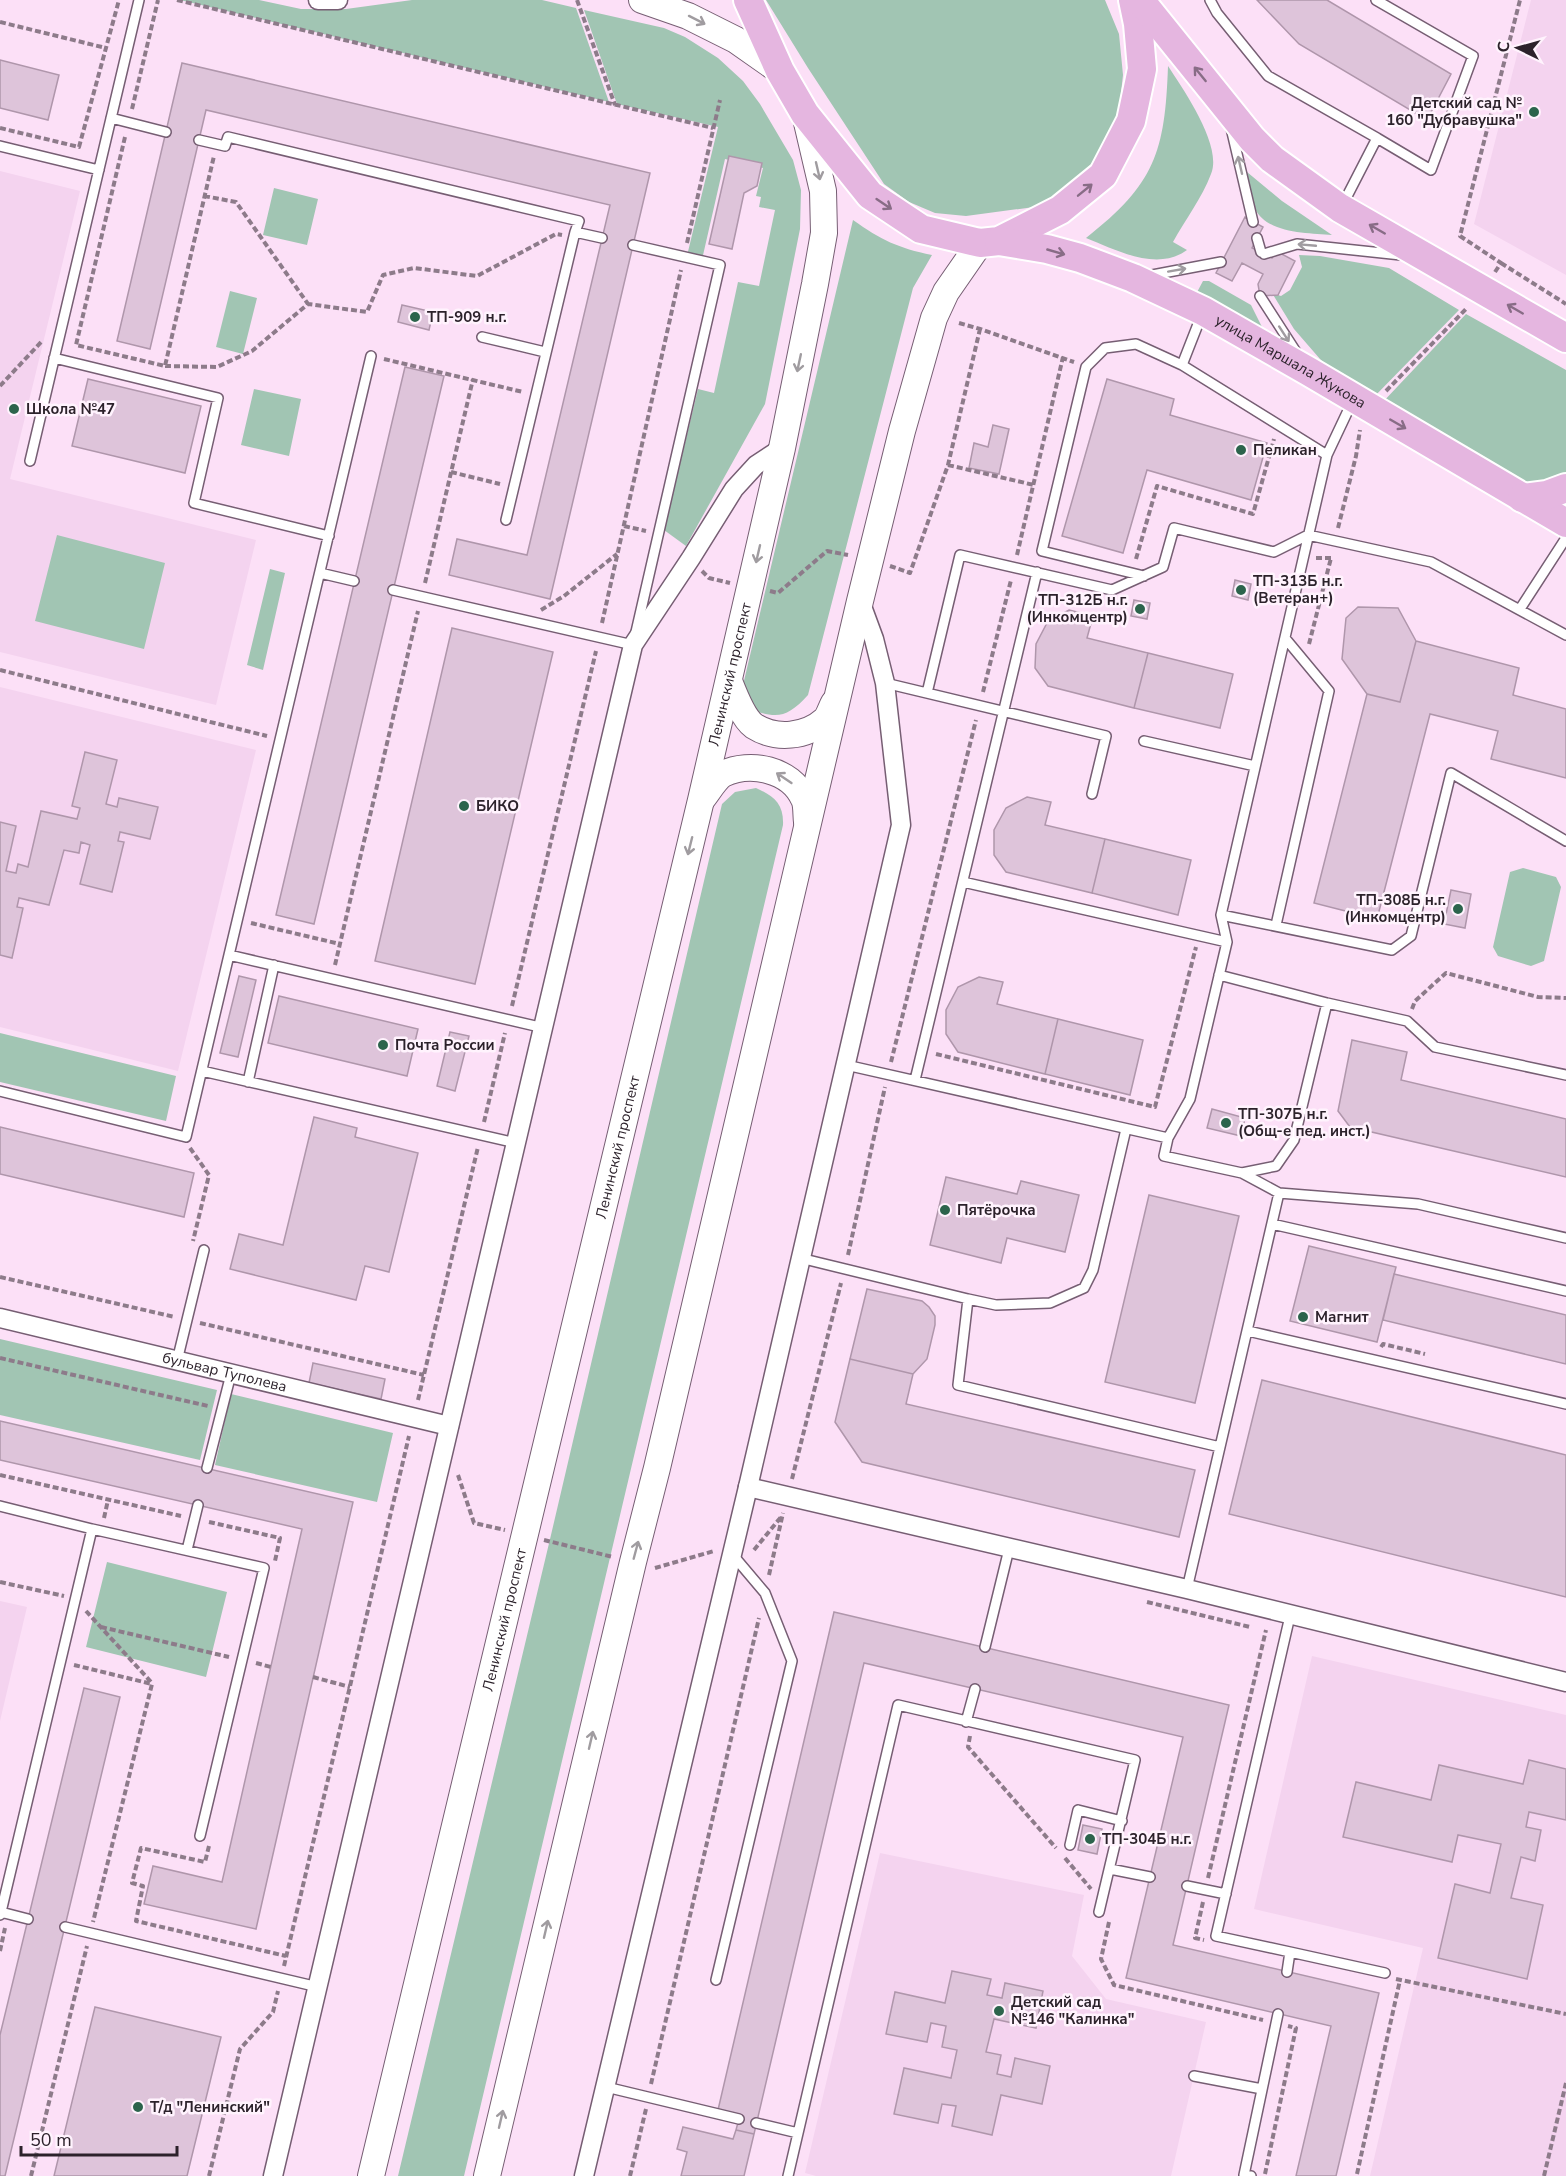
<svg xmlns="http://www.w3.org/2000/svg" width="1566" height="2176" font-family="'Nunito Sans',sans-serif">
	<style>
		.built { fill: #f4d3ef }
		.green { fill: #a1c5b3 }
		.building { fill: #dec4da; stroke: #af96ab; stroke-width: 1.5 }
		.lines { fill: none; stroke-linecap: round; stroke-linejoin: round }
		.lane-casing { stroke: #765e73; stroke-width: 12 }
		.street-casing { stroke: #765e73; stroke-width: 21 }
		.secondary-casing { stroke: #765e73; stroke-width: 28 }
		.primary-casing { stroke: #fff; stroke-width: 32 }
		.path { stroke: #8d7b8a; stroke-width: 4; stroke-dasharray: 6 3; stroke-linecap: butt }
		.lane { stroke: #fff; stroke-width: 9 }
		.street { stroke: #fff; stroke-width: 18 }
		.secondary { stroke: #fff; stroke-width: 26 }
		.primary { stroke: #e5b6e0; stroke-width: 28 }
		.oneway { stroke: #a09ca0 }
		.oneway2 { stroke: #886c86 }
		.poi-dot { fill: #2c644c; stroke: #fff3fd; stroke-width: 2 }
		.labels { text-anchor: middle; stroke-width: 5; stroke-linejoin: round; paint-order: stroke }
		.poi-label { font-size: 15px; font-weight: bold; fill: #2c222b; stroke: #fff3fd; text-anchor: start }
		.street-label { font-size: 15px; fill: #2c222b; stroke: #fff3fd }
	</style>
	<rect width="100%" height="100%" fill="#fce0f7"/>
	<path class="built" d="M1531 0H1566V275L1474 224Z
		M0 171 80 191 10 479 256 540 216 705 0 652Z
		M0 687 256 750 178 1071 0 1027Z
		M0 1601 27 1607 0 1721Z
		M1312 1656 1566 1715V2176H1370L1423 1948 1254 1909Z
		M880 1853 1084 1895 1072 1956 1106 1999 1206 2022 1171 2176H816L805 2173Z"/>
	<path class="green" d="M180 0H259L301 9H346L412 0H542L576 8 609 102Z
		M766 0H1105L1119 34 1123 75 1120 102 1113 130 1104 151 1066 190 1034 207 966 216 935 213 909 202 884 184 808 68Z
		M584 10 664 28 685 37 718 58 743 81 760 104 793 160 801 190 800 229 765 404 686 546 664 530 698 389 714 393 738 282 759 286 775 210 759 207 761 197 756 196 763 168 725 159 701 264 686 260 718 127 617 104Z
		M1168 66C1183 89 1223 146 1211 174 1202 198 1185 220 1173 242L1187 250C1157 272 1116 250 1086 238 1155 184 1165 152 1168 66Z
		M1247 172 1282 201 1332 235C1308 233 1268 234 1255 209 1250 199 1249 184 1247 172Z
		M274 188 318 199 307 245 263 235Z
		M853 220C881 240 898 248 932 255L913 288 808 695C787 718 777 719 750 709L743 685Z
		M1299 255 1320 256 1389 268 1459 310 1372 399 1333 374 1294 329 1272 293 1281 296 1290 290 1302 267Z
		M1203 281H1209L1251 305 1266 335 1195 296Z
		M230 291 257 298 243 354 216 347Z
		M1466 314 1566 370V482L1529 487 1381 404Z
		M254 389 301 399 289 456 241 445Z
		M57 535 165 563 144 649 35 621Z
		M270 569 285 573 263 670 247 665Z
		M756 788C774 796 784 804 783 825L464 2176H398L551 1535 722 804 735 792Z
		M1523 868 1556 877 1561 887 1544 961 1531 966 1498 956 1493 947 1510 872Z
		M0 1033 176 1076 166 1121 0 1082Z
		M0 1339 217 1390 200 1460 0 1415Z
		M231 1394 393 1433 377 1502 215 1465Z
		M107 1562 227 1592 206 1677 86 1647Z"/>
	<path class="building" d="M1257 0H1327L1451 74 1427 120 1299 44Z
		M0 60 59 75 48 120 0 108Z
		M182 63 650 173 550 599 449 575 457 539 527 555 610 205 206 110 150 349 117 341Z
		M729 156 762 163 757 186 744 193 732 249 709 244Z
		M1245 217 1263 227 1252 248 1272 258 1276 251 1295 261 1278 295 1260 296 1258 284 1263 274 1242 263 1232 281 1216 273Z
		M402 305 433 312 429 330 398 322Z
		M405 367 444 376 314 924 276 915Z
		M88 379 201 406 185 473 72 446Z
		M1107 379 1174 399 1170 415 1267 443 1251 500 1147 470 1123 553 1062 536Z
		M993 425 1009 429 999 474 969 468 974 443 988 447Z
		M1235 580 1251 584 1248 600 1232 596Z
		M1134 600 1150 603 1147 619 1131 616Z
		M1358 607 1398 608 1416 641 1400 702 1367 694 1342 659 1346 618Z
		M1069 610 1093 616 1087 638 1148 653 1134 708 1048 686 1035 668 1036 644 1048 621Z
		M452 628 553 652 475 984 375 961Z
		M1416 641 1519 668 1513 695 1566 709V778L1491 759 1498 731 1430 714 1377 919 1314 903 1367 694 1400 702Z
		M1148 653 1233 674 1220 728 1134 708Z
		M85 752 117 760 106 804 117 807 119 798 158 807 150 839 120 832 118 841 124 842 112 892 80 884 90 845 81 842 79 853 64 850 49 905 19 898 17 907 23 908 12 958 0 955V822L16 826 6 871 16 873 18 864 28 867 41 811 77 819 80 808 72 806Z
		M1027 797 1051 802 1045 825 1105 839 1092 893 1006 872 994 855V830L1006 808Z
		M1105 839 1191 860 1178 915 1092 893Z
		M1451 890 1471 894 1465 928 1444 924Z
		M239 976 256 980 238 1057 220 1053Z
		M979 977 1003 982 997 1004 1058 1019 1045 1074 958 1052 946 1034V1010L958 987Z
		M279 996 418 1029 407 1076 268 1043Z
		M1058 1019 1143 1040 1130 1095 1045 1074Z
		M450 1032 469 1036 455 1091 437 1086Z
		M1352 1040 1407 1052 1401 1080 1566 1119V1177L1350 1127 1338 1111Z
		M1212 1109 1245 1118 1241 1136 1207 1128Z
		M314 1117 357 1128 355 1137 418 1153 389 1272 365 1266 356 1300 230 1269 239 1234 283 1245Z
		M0 1127 194 1173 184 1217 0 1174Z
		M946 1177 1017 1194 1021 1181 1079 1195 1065 1252 1007 1238 1001 1263 930 1245Z
		M1149 1195 1239 1216 1195 1403 1105 1382Z
		M1309 1246 1396 1267 1377 1342 1290 1321Z
		M1394 1274 1566 1315V1364L1383 1320Z
		M867 1289 922 1301 929 1307 935 1316V1325L927 1359 913 1374 850 1359Z
		M850 1359 913 1374 906 1404 1195 1470 1179 1537 862 1462 835 1422Z
		M313 1363 385 1379 381 1399 309 1383Z
		M1262 1380 1566 1455V1597L1229 1514Z
		M0 1421 353 1502 256 1929 144 1904 153 1866 222 1882 302 1529 0 1460Z
		M834 1612 1229 1705 1173 1945 1379 1993 1336 2176H1296L1331 2026 1126 1978 1183 1737 864 1663 754 2134 736 2130 740 2115 718 2110Z
		M84 1688 120 1697 5 2176H0V2035Z
		M1529 1760 1566 1769V1820L1529 1812 1526 1827 1541 1830 1535 1861 1521 1857 1511 1898 1543 1905 1527 1979 1438 1958 1455 1884 1490 1893 1501 1844 1458 1835 1452 1862 1343 1837 1356 1782 1431 1800 1439 1765 1523 1784Z
		M1083 1825 1102 1829 1097 1854 1078 1850Z
		M952 1971 991 1979 987 1995 1002 1998 1005 1983 1043 1991 1036 2028 994 2019 986 2052 1001 2055 997 2074 1011 2077 1015 2058 1050 2066 1042 2104 1001 2095 992 2135 952 2126 956 2106 942 2104 938 2123 894 2114 904 2068 951 2078 957 2050 942 2047 946 2026 931 2023 927 2042 886 2034 895 1992 945 2003Z
		M95 2007 221 2037 187 2176H54Z
		M683 2127 733 2139 736 2130 754 2134 744 2176H681L687 2152 677 2149Z"/>
	<g class="lines">
		<defs>
			<path id="lane" d="M1210 0 1217 13 1268 76 1377 138 1342 206
				M1376 0 1473 56 1431 170 1377 138
				M111 118 166 132
				M1231 128 1253 222
				M199 140 225 146 228 137 579 221 575 232
				M0 146 99 170
				M1257 238 1261 252
				M1264 254 1297 244 1401 255
				M1147 276 1221 262
				M1260 296 1298 355
				M482 337 545 352
				M54 358 218 398 194 503 329 536
				M1182 365 1202 314
				M1353 400 1327 455 1221 915 1227 942 1190 1099 1168 1138 1164 1156 1242 1173 1279 1193 1418 1204 1566 1238
				M30 461 139 0
				M506 520 575 232 602 238
				M320 573 354 581
				M1144 576 1042 551 1086 367 1105 348 1136 344 1182 365 1327 455
				M393 590 633 645 720 265 633 245
				M1520 609 1566 538
				M885 683 1106 736 1092 794
				M927 693 960 555 1112 590 1163 567 1174 528 1274 552 1308 535 1431 562 1566 635
				M1144 741 1255 766
				M963 882 1227 942
				M1221 915 1392 950 1411 936 1451 773 1566 841
				M1276 925 1329 691 1285 638
				M229 955 371 356
				M1219 975 1327 1003 1407 1021 1435 1047 1566 1075
				M846 1065 1168 1138
				M202 1071 516 1143
				M915 1080 1037 572
				M248 1082 274 965
				M0 1091 186 1137 229 955 544 1028
				M1242 1173 1276 1166 1294 1140 1327 1003
				M1272 1224 1566 1291
				M800 1258 968 1299 958 1385 1220 1447
				M968 1299 996 1305 1050 1303 1084 1288 1093 1270 1126 1129
				M1248 1331 1566 1404
				M177 1361 204 1250
				M207 1468 231 1374
				M0 1506 92 1529
				M187 1550 198 1505
				M1187 1589 1279 1193
				M985 1647 1009 1549
				M966 1722 975 1689
				M1070 1845 1078 1810 1122 1821
				M1110 1869 1150 1877
				M1187 1886 1226 1894
				M1 1912 92 1529 264 1568 200 1836
				M0 1915 1 1912 28 1919
				M65 1927 318 1987
				M1290 1952 1385 1973
				M1287 1972 1290 1952 1216 1936 1290 1616
				M716 1980 792 1661 765 1593 732 1554
				M1194 2076 1262 2089
				M606 2087 739 2119
				M756 2123 798 2133
				M788 2176 898 1705 1135 1760 1099 1912
				M1251 2176 1244 2175 1278 2014"/>
			<g id="street">
				<path d="M318 0H338"/>
				<path id="s1" d="M0 1318 449 1426"/>
				<path d="M748 1487 1187 1589 1566 1682"/>
				<path d="M273 2176 633 645 691 558 734 489 756 465 782 448"/>
				<path d="M584 2176 748 1487 901 825 885 683 874 639 860 601"/>
			</g>
			<g id="secondary">
				<path d="M642 0 688 16 736 40 780 71"/>
				<path d="M729 681C734 694 743 718 754 726 776 740 806 737 825 720 829 716 831 708 834 703"/>
				<path d="M702 799C708 792 715 779 723 774 750 761 791 769 804 799 807 805 806 815 807 822"/>
				<path id="s2" d="M371 2176 701 800 782 448 815 284 824 233 823 191 805 114"/>
				<path d="M487 2176 633 1562 657 1468 860 601 902 431 934 318 946 292 980 243"/>
			</g>
			<g id="primary">
				<path d="M748 0 780 71 805 114 870 195 921 229 980 243 999 241 1060 210 1103 175 1131 121 1142 69 1138 24 1133 0"/>
				<path d="M1140 0 1252 139 1272 159 1340 208 1566 338"/>
				<path id="s3" d="M999 241 1047 249 1080 258 1133 278 1203 311 1308 371 1566 523"/>
				<path d="M1522 498 1547 495 1566 488"/>
			</g>
		</defs>
		<use href="#lane" class="lane-casing"/>
		<use href="#street" class="street-casing"/>
		<use href="#secondary" class="secondary-casing"/>
		<use href="#primary" class="primary-casing"/>
		<path class="path" d="M177 0 713 128
			M577 0 615 105
			M0 22 106 48
			M132 109 158 0
			M0 128 79 147 119 0
			M125 137 76 345 165 366 214 156
			M204 196 236 202 308 304
			M687 243 720 100
			M1501 263 1566 304
			M1495 272 1501 263 1460 236 1520 0
			M959 323 980 329 1074 362
			M384 359 523 392
			M165 366 217 367 252 351 308 304 367 312 383 275 414 268 477 276 556 234 562 235
			M0 386 43 340
			M1386 391 1466 309
			M948 465 1034 485
			M451 472 500 484
			M624 526 646 531
			M1338 528 1356 456 1360 430
			M1017 555 1063 357
			M1316 558H1331
			M1136 559 1157 486 1253 514 1274 439
			M890 566 910 573 948 465 980 329
			M702 571 709 578 730 583
			M425 583 473 379
			M770 591 778 593 827 551 848 555
			M541 610 564 596 617 554
			M602 623 681 270
			M1309 644 1331 558
			M0 670 267 736
			M983 692 1011 580
			M251 923 340 944
			M335 965 418 611
			M512 1006 596 651
			M1412 1009 1415 1001 1446 973 1538 997 1566 998
			M936 1054 1155 1107 1196 947
			M891 1062 976 720
			M484 1122 505 1033
			M190 1148 209 1175 193 1241
			M848 1255 885 1087
			M0 1277 175 1317
			M200 1323 424 1375
			M1381 1347 1383 1344 1425 1354
			M0 1358 208 1406
			M418 1400 478 1147
			M0 1475 181 1516
			M458 1475 474 1523 505 1530
			M792 1479 841 1283
			M104 1518 108 1500
			M209 1522 280 1538 275 1561
			M544 1540 613 1557
			M754 1550 781 1517
			M655 1568 714 1551
			M769 1575 783 1513
			M0 1582 64 1596
			M1147 1602 1250 1627
			M86 1611 152 1683
			M101 1627 229 1657
			M256 1663 271 1667
			M74 1665 152 1684 93 1922
			M313 1677 350 1687
			M970 1736 968 1747 1056 1848
			M209 1846 205 1862 141 1848 132 1883 143 1886 136 1921 286 1956
			M1065 1858 1091 1889
			M1208 1878 1266 1630
			M1203 1902 1195 1938 1204 1940
			M1109 1922 1101 1959 1114 1985 1263 2020
			M0 1951 5 1928
			M284 1966 409 1436
			M1396 1979 1566 2014
			M651 2084 759 1618
			M1265 2174 1296 2028 1288 2026
			M1357 2174 1400 1980
			M31 2176 87 1946
			M209 2176 240 2049 273 2012 278 1991
			M630 2176 646 2109
			M1544 2176 1566 2083"/>
		<use href="#lane" class="lane"/>
		<use href="#street" class="street"/>
		<use href="#secondary" class="secondary"/>
		<use href="#primary" class="primary"/>
	</g>
	<defs><path id="oneway-shaft" d="M-6 0H5M1.5-3L5.5 0L1.5 3" fill="none" stroke-width="1.6" stroke-linecap="round" stroke-linejoin="round" transform="scale(1.5)"/></defs>
	<g class="oneway">
		<use href="#oneway-shaft" transform="translate(697 20) rotate(27)"/>
		<use href="#oneway-shaft" transform="translate(1240 165) rotate(-103)"/>
		<use href="#oneway-shaft" transform="translate(818 171) rotate(77)"/>
		<use href="#oneway-shaft" transform="translate(1307 245) rotate(-175)"/>
		<use href="#oneway-shaft" transform="translate(1177 270) rotate(-10)"/>
		<use href="#oneway-shaft" transform="translate(1284 334) rotate(57)"/>
		<use href="#oneway-shaft" transform="translate(799 363) rotate(102)"/>
		<use href="#oneway-shaft" transform="translate(758 554) rotate(103)"/>
		<use href="#oneway-shaft" transform="translate(784 778) rotate(-146)"/>
		<use href="#oneway-shaft" transform="translate(690 846) rotate(104)"/>
		<use href="#oneway-shaft" transform="translate(636 1550) rotate(-75)"/>
		<use href="#oneway-shaft" transform="translate(591 1740) rotate(-77)"/>
		<use href="#oneway-shaft" transform="translate(546 1929) rotate(-77)"/>
		<use href="#oneway-shaft" transform="translate(501 2119) rotate(-77)"/>
	</g>
	<g class="oneway2">
		<use href="#oneway-shaft" transform="translate(1200 74) rotate(-129)"/>
		<use href="#oneway-shaft" transform="translate(1085 190) rotate(-39)"/>
		<use href="#oneway-shaft" transform="translate(884 204) rotate(34)"/>
		<use href="#oneway-shaft" transform="translate(1377 229) rotate(-150)"/>
		<use href="#oneway-shaft" transform="translate(1056 252) rotate(16)"/>
		<use href="#oneway-shaft" transform="translate(1515 309) rotate(-150)"/>
		<use href="#oneway-shaft" transform="translate(1398 424) rotate(30)"/>
	</g>
	<g class="poi-dot">
		<circle cx="1534" cy="112" r="6"/>
		<circle cx="415" cy="317" r="6"/>
		<circle cx="14" cy="409" r="6"/>
		<circle cx="1241" cy="450" r="6"/>
		<circle cx="1241" cy="590" r="6"/>
		<circle cx="1140" cy="609" r="6"/>
		<circle cx="464" cy="806" r="6"/>
		<circle cx="1458" cy="909" r="6"/>
		<circle cx="383" cy="1045" r="6"/>
		<circle cx="1226" cy="1123" r="6"/>
		<circle cx="945" cy="1210" r="6"/>
		<circle cx="1303" cy="1317" r="6"/>
		<circle cx="1090" cy="1839" r="6"/>
		<circle cx="999" cy="2011" r="6"/>
		<circle cx="138" cy="2107" r="6"/>
	</g>
	<g class="labels">
		<g class="poi-label">
			<text x="1522" y="108" text-anchor="end">Детский сад №<tspan x="1522" dy="17">160 "Дубравушка"</tspan></text>
			<text x="427" y="322">ТП-909 н.г.</text>
			<text x="26" y="414">Школа №47</text>
			<text x="1253" y="455">Пеликан</text>
			<text x="1253" y="586">ТП-313Б н.г.<tspan x="1253" dy="17">(Ветеран+)</tspan></text>
			<text x="1128" y="605" text-anchor="end">ТП-312Б н.г.<tspan x="1128" dy="17">(Инкомцентр)</tspan></text>
			<text x="476" y="811">БИКО</text>
			<text x="1446" y="905" text-anchor="end">ТП-308Б н.г.<tspan x="1446" dy="17">(Инкомцентр)</tspan></text>
			<text x="395" y="1050">Почта России</text>
			<text x="1238" y="1119">ТП-307Б н.г.<tspan x="1238" dy="17">(Общ-е пед. инст.)</tspan></text>
			<text x="957" y="1215">Пятёрочка</text>
			<text x="1315" y="1322">Магнит</text>
			<text x="1102" y="1844">ТП-304Б н.г.</text>
			<text x="1011" y="2007">Детский сад<tspan x="1011" dy="17">№146 "Калинка"</tspan></text>
			<text x="150" y="2112">Т/д "Ленинский"</text>
		</g>
		<g class="street-label">
			<text dy="5" stroke="none"><textPath href="#s3" startOffset="318">улица Маршала Жукова</textPath></text>
			<text dy="5" stroke="none"><textPath href="#s2" startOffset="1544">Ленинский проспект</textPath></text>
			<text dy="5" stroke="none"><textPath href="#s2" startOffset="1058">Ленинский проспект</textPath></text>
			<text dy="5" stroke="none"><textPath href="#s1" startOffset="231">бульвар Туполева</textPath></text>
			<text dy="5" stroke="none"><textPath href="#s2" startOffset="572">Ленинский проспект</textPath></text>
		</g>
	</g>
	<g transform="translate(1518 48) rotate(275)" stroke="#fff3fd" stroke-width="4.5" paint-order="stroke">
	<path d="M0-4.5L10 22L0 15L-10 22Z" fill="#2c222b"/>
	<text y="-9" font-size="16" font-weight="bold" text-anchor="middle" fill="#2c222b">С</text>
	</g>
	<path d="M21 2146v9h156v-9" fill="none" stroke="#2c222b" stroke-width="3"/>
	<text x="30" y="2146" font-size="18" fill="#2c222b" stroke="#fff3fd" stroke-width="4.5" paint-order="stroke">50 m</text>
</svg>
